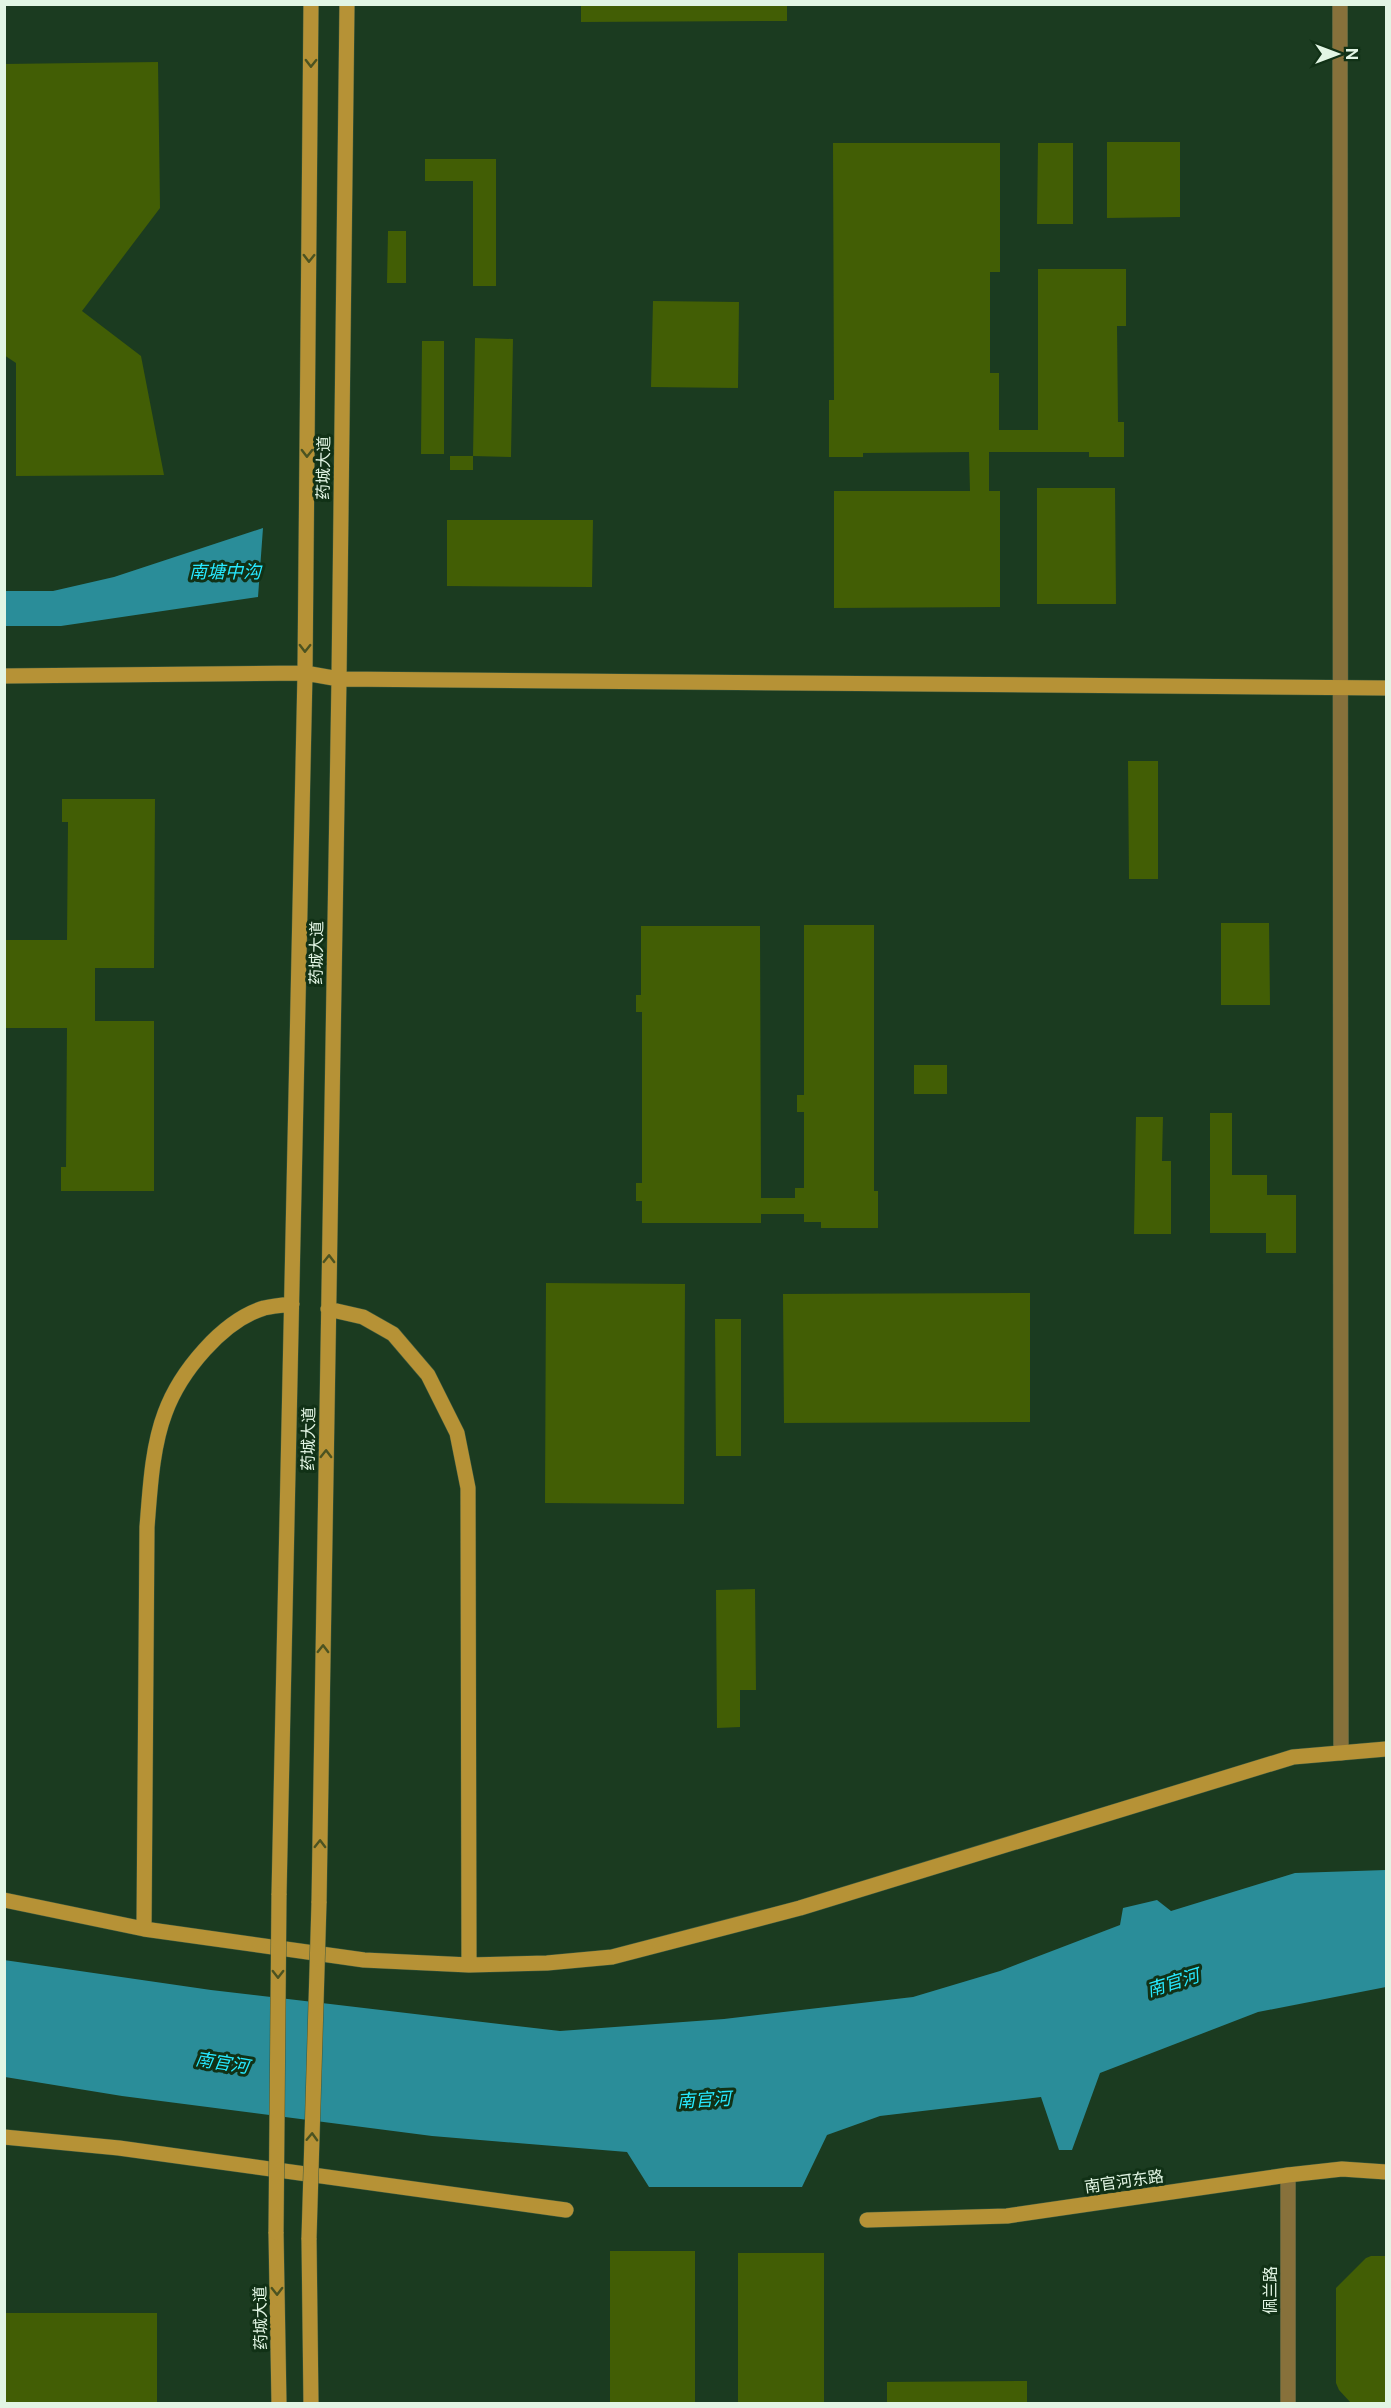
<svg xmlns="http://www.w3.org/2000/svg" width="1391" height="2408" font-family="'Public Sans','Noto Sans SC',sans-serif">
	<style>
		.water { fill: #2a8d99 }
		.building { fill: #425e05 }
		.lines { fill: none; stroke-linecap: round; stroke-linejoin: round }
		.street-casing { stroke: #3b593f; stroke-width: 16 }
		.secondary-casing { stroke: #3b593f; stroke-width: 16 }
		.street { stroke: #87713b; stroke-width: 15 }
		.secondary { stroke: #b69236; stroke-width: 15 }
		.secondary-bridge-casing { stroke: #3b593f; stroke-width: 16; stroke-linecap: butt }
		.secondary-bridge { stroke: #b69236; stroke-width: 15 }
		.oneway { stroke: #4b5321 }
		.labels { text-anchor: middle; stroke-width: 6; stroke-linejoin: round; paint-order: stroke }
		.street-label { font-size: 16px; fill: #e2f5e4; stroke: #113116 }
		.water-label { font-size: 18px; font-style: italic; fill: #27e9ff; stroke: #113116 }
	</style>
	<rect width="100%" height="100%" fill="#1b3b20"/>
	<path class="water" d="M263 528 258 597 61 626H5V591H53L114 577Z
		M1386 1870V1987L1258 2012 1100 2073 1072 2150H1059L1041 2097 880 2116 827 2135 802 2187H649L627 2152 432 2136 122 2096 5 2077 4 1960 211 1990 560 2031 724 2019 913 1997 1000 1971 1120 1925 1123 1908 1157 1900 1171 1911 1295 1873Z"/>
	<path class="building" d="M581 4H787V21L581 22Z
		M158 62 160 208 82 311 141 356 164 475 16 476V363L4 355V64Z
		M1107 142H1180V217L1107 218Z
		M833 143H1000V272H990V373H999V430H1038V269H1126V326H1117L1118 422H1124V457H1089V452H989V491H1000V607L834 608V491H970L969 452 863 453V457H829V400H834Z
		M1038 143H1073V224H1037Z
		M425 159H496V286H473V181H425Z
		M388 231H406V283H387Z
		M653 301 739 302 738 388 651 387Z
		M475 338 513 339 511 457 473 456Z
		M422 341H444V454H421Z
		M450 456H473V470H450Z
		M1037 488H1115L1116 604H1037Z
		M447 520H593L592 587 447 586Z
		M1128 761H1158V879H1129Z
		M62 799H155L154 968H95V1021H154V1191H61V1167H66L67 1028H4V940H67L68 822H62Z
		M1221 923H1269L1270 1005H1221Z
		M804 925H874V1191H878V1228H821V1222H804V1214H761V1223H642V1201H636V1183H642V1012H636V995H641V926H760L761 1198H795V1188H804V1112H797V1095H804Z
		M914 1065H947V1094H914Z
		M1210 1113H1232V1175H1267V1195H1296V1253H1266V1233H1210Z
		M1136 1117H1163L1162 1161H1171V1234H1134Z
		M546 1283 685 1284 684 1504 545 1503Z
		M1030 1293V1422L784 1423 783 1294Z
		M715 1319H741V1456H716Z
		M755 1589 756 1690H740V1727L717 1728 716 1590Z
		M610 2251H695V2403H610Z
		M738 2253H824V2403H738Z
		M1371 2256H1386V2403H1351L1339 2390 1336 2383V2288L1366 2258Z
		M4 2313H157V2403H4Z
		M1027 2381V2403H887V2382Z"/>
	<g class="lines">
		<defs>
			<path id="street" d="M1340 4 1341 1753
				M1288 2175V2404"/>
			<path id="secondary" d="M4 676 305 673 339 679 1386 688
				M328 1309 363 1317 393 1334 428 1375 457 1433 468 1488 469 1965
				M279 1895 305 673 311 4
				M4 1900 144 1929 364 1960 469 1965 547 1963 612 1957 800 1908 1293 1757 1386 1749
				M319 1903 339 679 347 4
				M144 1929 147 1527C150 1490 152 1447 165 1413 180 1372 222 1321 264 1308 273 1306 283 1305 292 1304
				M4 2137 119 2148 566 2210
				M867 2220 1007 2216 1288 2175 1342 2169 1386 2172
				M276 2232 279 2404
				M309 2238 311 2404"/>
		</defs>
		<use href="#street" class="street-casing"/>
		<use href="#secondary" class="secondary-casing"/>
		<use href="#street" class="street"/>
		<use href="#secondary" class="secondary"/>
		<defs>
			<path id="secondary-bridge" d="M276 2232 279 1895
				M309 2238 319 1903"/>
		</defs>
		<use href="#secondary-bridge" class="secondary-bridge-casing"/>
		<use href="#secondary-bridge" class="secondary-bridge"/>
	</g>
	<defs><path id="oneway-chevron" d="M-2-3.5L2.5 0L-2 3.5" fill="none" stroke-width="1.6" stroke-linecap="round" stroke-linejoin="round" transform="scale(1.5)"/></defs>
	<g class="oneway">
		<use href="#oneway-chevron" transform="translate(311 63) rotate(91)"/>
		<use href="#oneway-chevron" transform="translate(309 258) rotate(91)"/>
		<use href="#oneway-chevron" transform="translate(307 453) rotate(91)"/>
		<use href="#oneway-chevron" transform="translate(305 648) rotate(91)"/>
		<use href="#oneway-chevron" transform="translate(329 1259) rotate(-89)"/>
		<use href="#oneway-chevron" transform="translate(326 1454) rotate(-89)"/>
		<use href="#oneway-chevron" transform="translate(323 1649) rotate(-89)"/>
		<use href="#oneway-chevron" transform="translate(320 1844) rotate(-89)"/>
		<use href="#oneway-chevron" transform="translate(278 1974) rotate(90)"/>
		<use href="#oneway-chevron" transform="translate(312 2137) rotate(-88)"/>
		<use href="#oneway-chevron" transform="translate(277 2291) rotate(89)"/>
	</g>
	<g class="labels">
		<g class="street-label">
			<text transform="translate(323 468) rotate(-89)" y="6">药城大道</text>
			<text transform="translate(316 953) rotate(-89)" y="6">药城大道</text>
			<text transform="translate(308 1439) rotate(-89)" y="6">药城大道</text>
			<text transform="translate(1124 2181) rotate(-8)" y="6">南官河东路</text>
			<text transform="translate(1270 2290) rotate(-90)" y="6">佩兰路</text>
			<text transform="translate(260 2318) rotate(-91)" y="6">药城大道</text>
		</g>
		<g class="water-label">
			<text x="225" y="578">南塘中沟</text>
			<text transform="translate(1173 1983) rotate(-17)" y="6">南官河</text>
			<text transform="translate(222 2063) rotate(9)" y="6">南官河</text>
			<text transform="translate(704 2100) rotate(-3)" y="6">南官河</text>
		</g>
	</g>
	<rect width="1391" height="2408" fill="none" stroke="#e2f5e4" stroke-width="12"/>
	<g transform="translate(1337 54) rotate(90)" stroke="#113116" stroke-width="4.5" paint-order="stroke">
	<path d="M0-4.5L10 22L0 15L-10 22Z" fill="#e2f5e4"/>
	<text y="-9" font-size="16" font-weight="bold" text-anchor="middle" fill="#e2f5e4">N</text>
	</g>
</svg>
